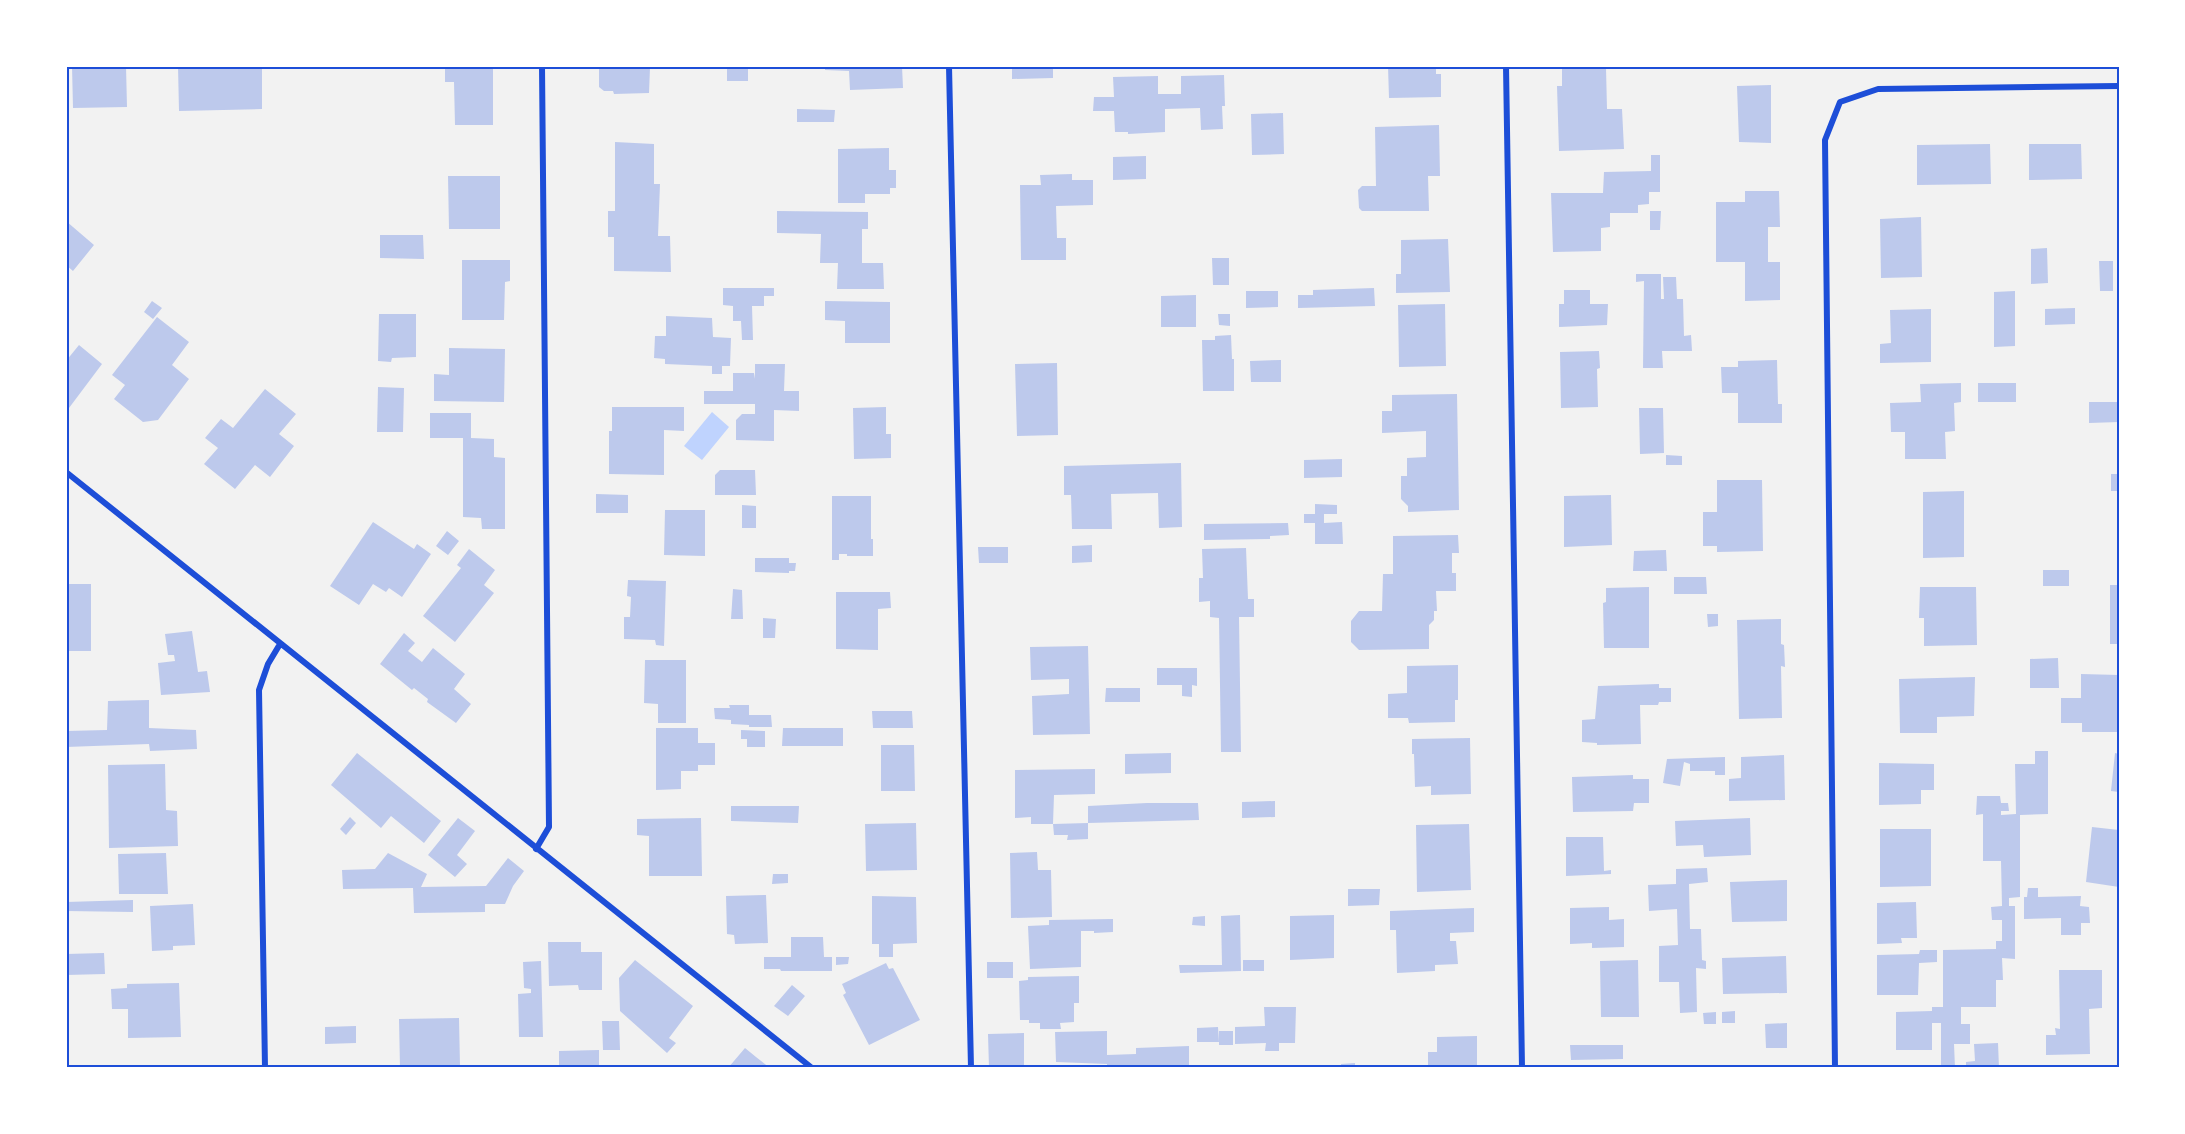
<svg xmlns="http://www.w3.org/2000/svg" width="2185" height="1134" font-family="Cabin,sans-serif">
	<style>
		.water { fill: #bfd3fe }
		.building { fill: #bdc9ec }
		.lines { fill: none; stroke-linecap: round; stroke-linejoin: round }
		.minor { stroke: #1d4ed8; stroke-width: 6 }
		.neatline { fill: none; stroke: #1d4ed8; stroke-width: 2 }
	</style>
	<rect width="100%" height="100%" fill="#f2f2f2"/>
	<path class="water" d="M712 412 729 427 702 460 684 446Z"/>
	<path class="building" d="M72 66H126L127 107 73 108Z
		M178 66H262V109L179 111Z
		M445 66H493V125H455L454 82H445Z
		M599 66H656V68H650L649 93 614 94 613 91H604L599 87Z
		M727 66H748V81H727Z
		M825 66H902L903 88 850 90 849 71 825 70Z
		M1012 66H1053V78L1012 79Z
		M1388 66H1436V74H1441V97L1389 98Z
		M1606 68 1607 109H1622L1624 149 1559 151 1557 86H1562V69Z
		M1224 75 1225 106H1222L1223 129 1201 130 1200 108 1165 109V132L1128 134V132H1115L1114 111H1093L1094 97H1114L1113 77 1158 76V94H1181V76Z
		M1771 85V143L1739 142 1737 86Z
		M797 109 835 110 834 122H797Z
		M1283 113 1284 154 1252 155 1251 114Z
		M1439 125 1440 176H1428L1429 211H1362L1359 208 1358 190 1362 186H1376L1375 127Z
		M615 142 654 144V184H660L658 236H670L671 272 614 271V237H608V211H615Z
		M1990 144 1991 184 1917 185V145Z
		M2029 144H2081L2082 179 2029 180Z
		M889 148V170H896V188H890V194H865V203H838V149Z
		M1651 155H1660V192H1649V204L1638 205V213H1610V227L1601 228V251L1553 252 1551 193H1603L1604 172 1651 171Z
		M1146 156V179L1113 180V157Z
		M1072 174V180H1093V205L1056 206 1057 238H1066V260H1021L1020 185H1041L1040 175Z
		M448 176H500V229H449Z
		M1745 191H1779L1780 227H1768V262H1780V300L1745 301V262H1716V202H1745Z
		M777 211 868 212V229H862V263H883L884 289H837L838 263H820L821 234 777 233Z
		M1650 211H1661L1660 230H1650Z
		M1921 217 1922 277 1881 278 1880 219Z
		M66 221 94 245 73 271 66 265Z
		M380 235H423L424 259 380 258Z
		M1448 239 1450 292 1396 293V274H1401V240Z
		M2047 248 2048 283 2031 284V249Z
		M1212 258H1229V285H1213Z
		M462 260H510V281L505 282 504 320H462Z
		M2099 261H2113V291H2100Z
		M1636 274H1661V299H1664L1663 277H1676L1677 299H1683L1684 336 1691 335 1692 351H1662L1663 368H1643L1644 281 1636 282Z
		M723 288H774V296H764V306H752L753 340H742L741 321H733V306L723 305Z
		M1374 288 1375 306 1298 308V295H1313V290Z
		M1564 290H1590V304H1608L1607 325 1559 327V304H1564Z
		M1246 291H1278V307L1246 308Z
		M2015 291V346L1994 347V292Z
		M1196 295V327H1161V296Z
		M152 301 162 308 153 319 144 312Z
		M825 301 890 302V343H845V321L825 320Z
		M1445 304 1446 366 1399 367 1398 305Z
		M2075 308V324L2045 325V309Z
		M1931 309V362L1880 363V344L1891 343 1890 310Z
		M379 314H416V357L392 358 391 362 378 361Z
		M1218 314H1230V326L1219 325Z
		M666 316 712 318 713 337 731 338 730 366H722V374H712V366L665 364V359L654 358 655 336H666Z
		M157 317 189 342 172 365 189 379 158 420 143 422 114 399 125 385 112 375Z
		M1231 335 1232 359H1234V391H1203L1202 340H1215V336Z
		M79 345 102 364 69 408 66 405V361Z
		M449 348 505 349 504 402 434 401V374L449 375Z
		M1599 351 1600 368 1597 369 1598 407 1561 408 1560 352Z
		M1281 360V382H1251L1250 361Z
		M1777 360 1778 404H1782V423H1738V393H1722L1721 367H1738V361Z
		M1057 363 1058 435 1017 436 1015 364Z
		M755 364H785L784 391H799V411L774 410V441L736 440V420L742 414H755V404H704V391H733V373H754L755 379Z
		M1961 383V402L1954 403 1955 431 1945 432 1946 459H1905V432H1891L1890 403 1921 402 1920 384Z
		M1978 383H2016V402H1978Z
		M378 387 404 388 403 432H377Z
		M265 389 296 414 279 434 294 446 270 477 255 465 235 489 204 464 218 448 205 438 221 419 233 428Z
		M1457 394 1459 510 1408 512V506L1401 499V476H1407V458L1426 457V431L1382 433V411H1392V395Z
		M2089 402H2119V422L2089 423Z
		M612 407H684V431L664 430V475L609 474V431H612Z
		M886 407V434H891V458L854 459 853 408Z
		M1639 408H1663L1664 453 1640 454Z
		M430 413H471V438L494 439V457L505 458V529H482L481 518 463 517V438H430Z
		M1666 455 1682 456V465H1666Z
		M1342 459V477L1304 478V460Z
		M1181 463 1182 527 1159 528 1158 493 1111 494 1112 529H1072L1071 495H1064V466Z
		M720 470H755L756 495H715V475Z
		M2111 474H2119V491H2111Z
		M1717 480H1762L1763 551 1717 552V546H1703V512H1717Z
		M1964 491V557L1923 558V492Z
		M596 494 628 495V513H596Z
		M1611 495 1612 545 1564 547V496Z
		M832 496H871V539H873V556H847V554H839V560H832Z
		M1315 504 1337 505V514H1324V523L1342 522 1343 544H1315V523H1304V514H1315Z
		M742 505 756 506V528H742Z
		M665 510H705V556L664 555Z
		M373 522 414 549 417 544 431 554 402 597 389 588 386 592 373 584 359 605 330 586Z
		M1288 523 1289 535 1270 536V539L1204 540V524Z
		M447 531 459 541 448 555 436 546Z
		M1458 535 1459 553H1452V573H1456V591H1436L1437 611H1434V620L1429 625V649L1359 650 1351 642V621L1359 611H1382L1383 574H1393V536Z
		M1092 545V562L1072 563V546Z
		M978 547H1008V563H979Z
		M1246 548 1248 599H1254V617H1239L1241 752H1221L1219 618 1210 617V601L1199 602V578H1203L1202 549Z
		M469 549 495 570 484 585 494 593 455 642 423 616 461 568 457 565Z
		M1666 550 1667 571H1633L1634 551Z
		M755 558H789V563H796L795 571H789V573L755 572Z
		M2043 570H2069V586H2043Z
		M1674 577H1706L1707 594H1674Z
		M628 580 666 581 664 646 656 645 655 640 624 639V617H630L631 597 627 596Z
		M66 584H91V651H66Z
		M2110 585H2119V644H2110Z
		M1649 587V648H1604L1603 603 1606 602V588Z
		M1920 587H1976L1977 645 1924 646V618H1919Z
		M733 589 742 590 743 619H731Z
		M836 592H890L891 608 878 609V650L836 649Z
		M1707 614H1718V626L1708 627Z
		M763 618 776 619 775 638H763Z
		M1781 619V644L1784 645 1785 667 1781 666 1782 718 1739 719 1737 620Z
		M192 631 198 672 207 671 210 692 161 695 158 663 175 661 174 655H168L165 634Z
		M404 633 415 643 408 651 422 662 433 648 465 674 454 689 471 704 456 723 427 702 428 699 414 688 412 690 380 664Z
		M1088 646 1090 734 1033 735 1032 696 1069 694V679L1031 680 1030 647Z
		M2058 658 2059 688H2030V659Z
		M645 660H686V723H658V704L644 703Z
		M1458 665V700H1455V722L1409 723 1408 718H1388V694L1407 693V666Z
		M1157 668H1197V686L1192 685V697L1182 696V685H1157Z
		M2081 674 2119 675V732H2082V723H2061V698H2081Z
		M1975 677 1974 716 1937 717V733H1900L1899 679Z
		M1659 684V688H1671V702H1659L1658 705H1640L1641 744 1597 745V743L1582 742V720L1595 719 1598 686Z
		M1106 688H1140V702H1105Z
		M149 700V728L196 730 197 749 150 751 149 744 66 747V731L107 730 108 701Z
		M729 705H749V715H771L772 727H749V725L731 724V720L715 719 714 708H730Z
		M872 711H912L913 728H873Z
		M656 728H698V743H715V765H698V771H681V789L656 790Z
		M783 728H843V746H782Z
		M741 730 765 731V747H747V739H741Z
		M1470 738 1471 794 1431 795V786L1415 787 1414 754H1412V739Z
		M881 745H914L915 791H881Z
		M2035 751H2048V814L2020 815V897L2009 898V906H2015V959L2002 958 2003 980H1996V1007H1961V1024H1970V1044H1954L1955 1068H1941V1023H1932V1050H1896V1012L1932 1011V1007H1943V950L1996 949V941H2002V920H1992L1991 907 2002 906 2001 861H1983V814L1976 815 1977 796H2000L2001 803H2008L2009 811H2001V815L2016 814 2015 764H2035Z
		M357 753 441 821 424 843 391 816 381 828 331 785Z
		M1171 753V773L1125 774V754Z
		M2115 753 2119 754V792L2111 791Z
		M1784 755 1785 800 1729 801V779L1741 778V757Z
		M1725 757V775H1715V771H1690V764L1684 762 1680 786 1663 783 1667 759Z
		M1879 763 1934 764V790H1921V804L1879 805Z
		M165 764 166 810 177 811 178 846 109 848 108 765Z
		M1095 769V794L1054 795 1053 824H1031V817L1015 818V770Z
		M1633 775V779H1649V803H1634L1633 811 1573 812 1572 777Z
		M1275 801V817L1242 818V802Z
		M1147 803H1198L1199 820 1088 823V806Z
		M731 806H799L798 823 731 821Z
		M350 817 356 823 346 835 340 829Z
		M458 818 475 831 457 855 467 864 455 877 428 855Z
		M701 818 702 876H649V836L637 835V819Z
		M1750 818 1751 855 1704 857 1703 845 1676 846 1675 821Z
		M916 823 917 870 866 871 865 824Z
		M1088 823V839L1067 840 1068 835H1054L1053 824Z
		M1469 824 1471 890 1417 892 1416 825Z
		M2092 827 2119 830V887L2086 882Z
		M1880 829H1931V886L1880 887Z
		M1566 837H1603L1604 871 1611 870V874L1566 876Z
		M1037 852 1038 870H1051L1052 917 1011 918 1010 853Z
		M166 853 168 894H119L118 854Z
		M388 853 427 874 421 887 486 886 508 858 524 871 513 886 505 904H485V912L414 913 413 888 343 889 342 870 375 869Z
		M1707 868 1708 882 1689 884 1690 929H1701L1702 960 1706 961V969L1696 968 1697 1012 1680 1013 1679 982H1659V946L1678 945 1677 909 1649 911 1648 885 1676 884V869Z
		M773 874H788V883L772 884Z
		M1787 880V921L1732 922 1730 882Z
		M2028 888H2038V897L2081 896 2080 906 2089 907 2090 923H2081V935H2061V918L2024 919V897H2027Z
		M1348 889H1380L1379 905 1348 906Z
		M766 895 768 943 735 944 734 935 727 934 726 896Z
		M872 896 916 897 917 943 893 944V957H879V944H872Z
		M133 900V912L66 911V902Z
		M1916 902 1917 938H1901L1902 943 1877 944V903Z
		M193 904 195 945 173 946V950L152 951 150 906Z
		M1609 907V920L1624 919V947L1592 948V943L1570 944V908Z
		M1474 908V932L1450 933V941H1456L1458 964 1435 965V971L1397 973 1396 930H1390V911Z
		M1240 915 1241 971 1180 973 1179 965H1222L1221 916Z
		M1334 915V958L1290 960V916Z
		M1205 916V926L1192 925 1193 917Z
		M1113 919V932L1094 933V931H1081V967L1030 969 1028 926 1049 925V920Z
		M791 937H823L824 957H832V971H781L780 969H764V957H791Z
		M548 942H581V952H602V990H579L578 985 549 986Z
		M1920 950H1937V962L1919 963 1918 995H1877V955L1919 954Z
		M104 953 105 974 66 975V954Z
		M1786 956 1787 993 1723 994 1722 958Z
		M836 957H849L848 964 836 965Z
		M635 960 693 1006 669 1038 676 1043 667 1053 620 1011 619 978Z
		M1243 960H1264V971H1243Z
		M1638 960 1639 1017H1601L1600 961Z
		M541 961 543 1037H519L518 994 531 993V989L524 988 523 962Z
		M987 962H1013V978H987Z
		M886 963 889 969 893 968 920 1020 869 1045 843 995 846 993 842 984Z
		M2059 970H2102V1008L2089 1009 2090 1054 2046 1055V1035H2056L2055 1028 2060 1029Z
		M1079 976V1003H1074V1022L1060 1023 1061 1029H1040V1023H1029V1020H1020L1019 981 1028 980V977Z
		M179 983 181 1037 128 1038V1009H112L111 989 127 988V984Z
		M792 985 805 996 788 1016 774 1006Z
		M1264 1007H1296L1295 1043H1279V1051H1265L1266 1043 1235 1044V1027L1265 1026Z
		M1735 1011V1023H1722V1012Z
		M1716 1012V1024H1704L1703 1013Z
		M459 1018 460 1066H443V1068H400L399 1019Z
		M602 1021H619L620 1050H603Z
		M1787 1023V1048H1766L1765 1024Z
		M356 1026V1043L325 1044V1027Z
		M1218 1027 1219 1042H1197V1028Z
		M1107 1031V1055L1136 1054V1048L1189 1046V1068H1107V1064L1056 1062 1055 1032Z
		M1219 1031H1233V1045H1219Z
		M1024 1033V1068H989L988 1034Z
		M1477 1036V1068H1428V1052H1437V1037Z
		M1998 1043 1999 1068H1966V1062L1975 1061 1974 1044Z
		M1570 1045H1623V1059L1571 1060Z
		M745 1048 756 1057 770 1068H728Z
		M599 1050V1068H559V1051Z
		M1355 1063V1068H1341V1064Z"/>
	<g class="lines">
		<path class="minor" d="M949 66 971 1068
			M1506 66 1522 1068
			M66 472 812 1068
			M536 849 549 827 542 66
			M265 1068 259 690 268 664 280 644
			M1835 1068 1825 140 1840 102 1878 89 2119 86"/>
	</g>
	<rect width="2185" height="1134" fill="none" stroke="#ffffff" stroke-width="135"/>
	<rect x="68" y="68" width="2050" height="998" class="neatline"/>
</svg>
